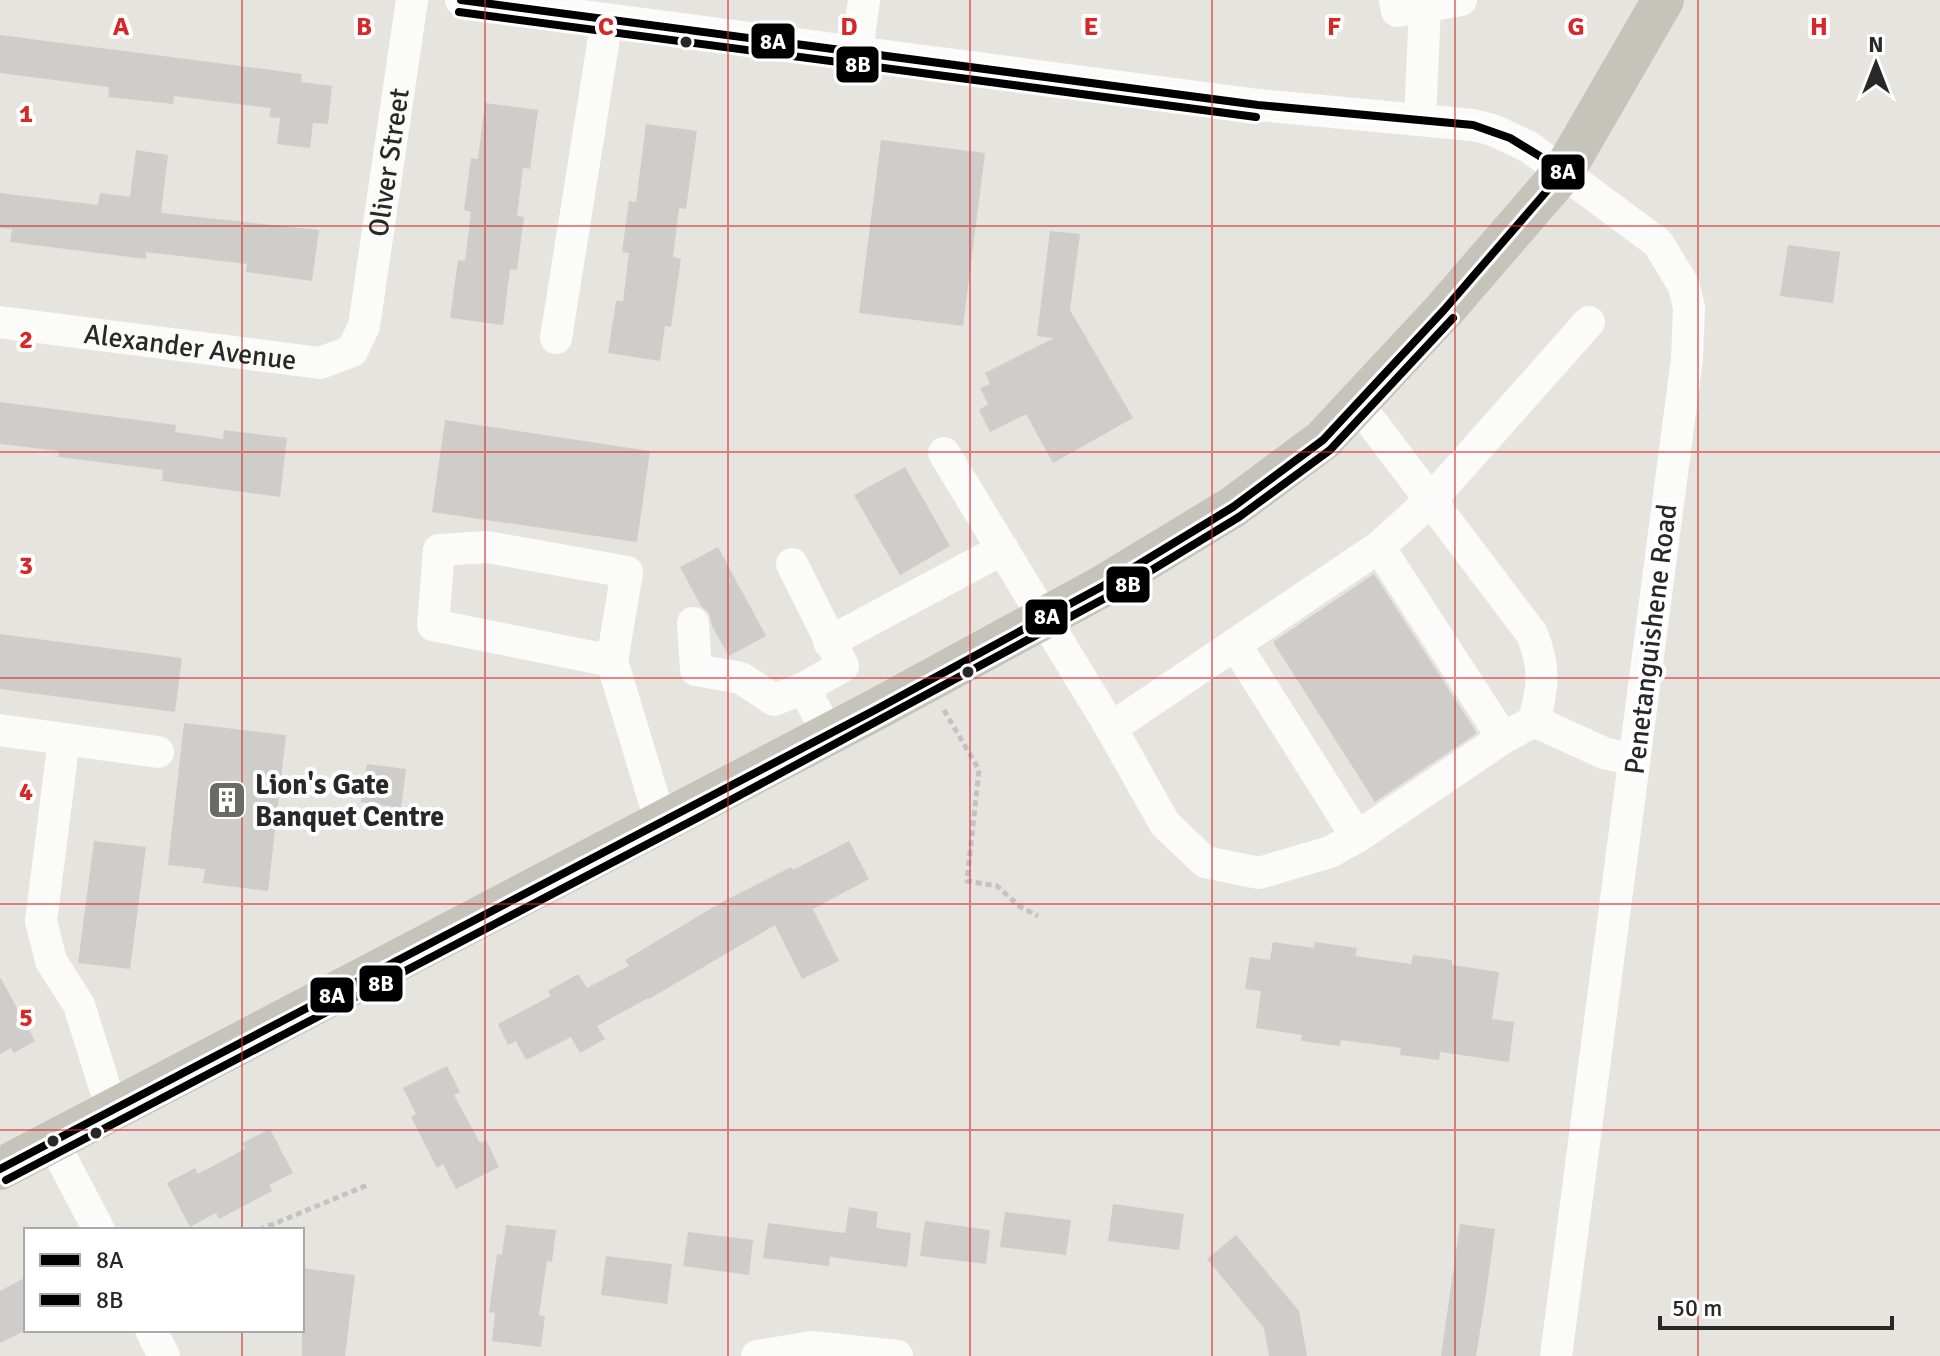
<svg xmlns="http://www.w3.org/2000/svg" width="1940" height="1356" font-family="Signika,sans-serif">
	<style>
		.building { fill: #cfcdc9 }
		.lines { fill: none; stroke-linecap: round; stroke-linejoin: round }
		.path { stroke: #c4c3c3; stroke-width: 5; stroke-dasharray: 6 4; stroke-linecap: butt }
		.minor { stroke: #fbfbfa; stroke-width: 32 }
		.major { stroke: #c6c4ba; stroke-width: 42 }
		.bus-1-casing { stroke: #fff; stroke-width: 14 }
		.bus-2-casing { stroke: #fff; stroke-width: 14 }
		.bus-1 { stroke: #000; stroke-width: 8 }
		.bus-2 { stroke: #000; stroke-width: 8 }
		.grid { fill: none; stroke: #d62828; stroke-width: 2; stroke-opacity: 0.55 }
		.bus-dot { fill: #282828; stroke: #fff; stroke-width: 3 }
		.labels { text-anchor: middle; stroke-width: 8; stroke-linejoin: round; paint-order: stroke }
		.street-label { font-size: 28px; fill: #282828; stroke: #fff }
		.poi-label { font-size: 28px; font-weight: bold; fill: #282828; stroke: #fff; text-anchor: start }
		.grid-label { font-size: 26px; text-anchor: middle; font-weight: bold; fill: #d62828; stroke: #fff; stroke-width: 8; stroke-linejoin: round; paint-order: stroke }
		.line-badge { stroke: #fff; stroke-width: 3 }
		.badge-label { font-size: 22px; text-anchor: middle; font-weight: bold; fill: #fff }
	</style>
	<rect width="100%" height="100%" fill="#e6e4de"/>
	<path class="building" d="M0 35 302 74 301 82 332 86 328 124 313 123 310 148 277 144 280 118 269 117 271 108 174 96 173 104 108 97 109 87 0 73Z
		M485 103 538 110 530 169 523 168 517 216 524 217 517 270 510 269 503 325 450 318 458 260 465 261 471 212 464 210 471 158 478 159Z
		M646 124 697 131 686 209 679 208 673 257 681 259 671 327 665 326 660 361 608 353 616 301H623L629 253 622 252 629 201 636 202Z
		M881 140 985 153 963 326 859 313Z
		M136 150 168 155 161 213 319 230 312 281 246 272 247 264 146 252V259L10 242 12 229 0 228V193L98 205 100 193 130 197Z
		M1050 231 1080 234 1070 310 1133 418 1053 463 1026 414 990 432 979 410 988 404 980 388 990 384 985 373 1054 338 1037 336Z
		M1788 245 1840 252 1833 303 1780 296Z
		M0 402 176 425 175 432 223 439 224 430 287 438 280 497 162 481 163 470 58 457 59 451 0 444Z
		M445 420 650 451 637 542 432 512Z
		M905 467 950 546 900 575 854 495Z
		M718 547 766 636 729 656 712 626 709 613 701 606 680 567Z
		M1374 574 1477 733 1375 802 1273 642Z
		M0 634 182 658 175 712 0 689Z
		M184 723 286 735 268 891 203 883 205 869 168 865Z
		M367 764 406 769 401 808 361 802Z
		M94 841 146 847 130 969 78 963Z
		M849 841 869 879 813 909 839 961 802 979 775 925 649 999 648 998 597 1026 605 1039 580 1053 571 1037 526 1060 516 1041 508 1045 498 1024 551 996 548 991 578 974 587 988 629 966 625 960 722 902 791 867 793 870Z
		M1273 942 1314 948 1315 942 1357 948 1355 956 1411 964 1413 955 1452 960V965L1499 972 1492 1019 1514 1022 1509 1062 1440 1052 1439 1060 1400 1055 1401 1048 1341 1040 1340 1046 1301 1041 1302 1035 1256 1028 1261 991 1245 989 1250 957 1270 960Z
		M0 977 35 1041 14 1053 11 1048 0 1054Z
		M447 1066 460 1092 454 1095 480 1143 486 1140 499 1167 456 1189 443 1164 437 1168 411 1117 416 1114 403 1088Z
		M270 1129 293 1173 269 1185 272 1191 219 1219 216 1213 190 1227 167 1183 195 1168 198 1174 245 1149 242 1143Z
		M1113 1204 1184 1214 1179 1250 1108 1241Z
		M849 1207 878 1212 876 1228 911 1233 907 1267 830 1257 829 1266 763 1258 768 1223 845 1233Z
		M1005 1212 1071 1220 1066 1255 1000 1247Z
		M925 1221 990 1230 986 1264 920 1256Z
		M1460 1224 1495 1229 1486 1294 1476 1356H1441Z
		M506 1225 556 1230 552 1262 547 1261 539 1315 545 1316 541 1347 492 1341 495 1313 489 1312 497 1254 502 1255Z
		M688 1232 753 1240 749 1275 683 1266Z
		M1236 1235 1299 1311 1307 1356H1269L1264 1328 1207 1259Z
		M606 1256 672 1264 667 1304 601 1295Z
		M302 1268 355 1275 345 1356H302Z
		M26 1277V1330L0 1343V1291Z"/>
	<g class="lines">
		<path class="path" d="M944 710 979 770 967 881 997 886 1019 906 1038 916
			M259 1230 370 1184"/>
		<g class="minor">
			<path d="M461 0 1258 105 1473 125 1493 130 1529 147 1658 243 1684 286 1689 307 1687 359 1556 1356"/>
			<path d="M1395 0 1397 11 1461 0"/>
			<path d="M857 52 864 0"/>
			<path d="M1420 120 1425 7"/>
			<path id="s1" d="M0 322 320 363 352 351 364 326 412 0"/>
			<path d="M556 338 607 19"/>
			<path d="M1357 403 1532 634C1545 668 1544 684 1534 721"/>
			<path d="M944 453 1111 728 1165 824 1205 862 1259 873 1330 852 1357 837 1503 738 1534 721 1604 753 1634 760"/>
			<path d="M1379 547 1503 738"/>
			<path d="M792 564 843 666 804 688"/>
			<path d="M693 623 696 670 741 678 774 700 804 688 828 734"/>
			<path d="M829 642 1003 549"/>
			<path d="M1235 644 1357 837"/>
			<path d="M612 661 627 572 487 547 439 550 433 625 612 661 661 823"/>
			<path d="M1111 728 1379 547 1430 501 1589 322"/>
			<path d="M0 730 158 752"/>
			<path d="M64 739 41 921 51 961 79 1005 112 1110"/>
			<path d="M53 1142 99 1230"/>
			<path d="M151 1330 164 1356"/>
			<path d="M757 1356 812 1347 897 1356"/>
		</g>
		<path class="major" d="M0 1169 875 710 1103 586 1233 507 1323 440 1444 310 1564 171 1663 0"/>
		<defs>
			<path id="bus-1" d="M0 1169 875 710 1103 586 1233 507 1323 440 1444 310 1564 171 1510 138 1473 125 1258 105 461 0"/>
			<path id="bus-2" d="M459 12 1256 117
				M6 1180 703 815 1109 596 1239 517 1330 450 1453 318"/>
		</defs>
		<use href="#bus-1" class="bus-1-casing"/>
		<use href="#bus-2" class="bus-2-casing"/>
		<use href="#bus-1" class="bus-1"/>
		<use href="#bus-2" class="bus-2"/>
	</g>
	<path class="grid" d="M242 0V1230M485 0V1356M728 0V1356M970 0V1356M1212 0V1356M1455 0V1356M1698 0V1356M0 226H1940M0 452H1940M0 678H1940M0 904H1940M0 1130H1940M242 1330V1356"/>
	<defs>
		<symbol id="building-square" viewBox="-11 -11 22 22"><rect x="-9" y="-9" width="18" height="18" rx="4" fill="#6a6a68" stroke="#fff"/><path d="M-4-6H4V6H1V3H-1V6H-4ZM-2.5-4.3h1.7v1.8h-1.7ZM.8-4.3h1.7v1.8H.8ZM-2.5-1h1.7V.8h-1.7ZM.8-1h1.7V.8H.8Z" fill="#fff"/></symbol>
	</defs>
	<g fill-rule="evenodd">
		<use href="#building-square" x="205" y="778" width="44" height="44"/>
	</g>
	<g class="bus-dot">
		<circle cx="686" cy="42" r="7"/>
		<circle cx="968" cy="672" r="7"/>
		<circle cx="96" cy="1133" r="7"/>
		<circle cx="53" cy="1141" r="7"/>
	</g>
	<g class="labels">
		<g class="street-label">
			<text dy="10" stroke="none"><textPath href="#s1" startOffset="550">Oliver Street</textPath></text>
			<text dy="10" stroke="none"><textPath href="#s1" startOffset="192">Alexander Avenue</textPath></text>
			<text transform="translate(1650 639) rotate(-83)" y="10">Penetanguishene Road</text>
		</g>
		<g class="poi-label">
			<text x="255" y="794">Lion's Gate<tspan x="255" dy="32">Banquet Centre</tspan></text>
		</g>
	</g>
	<g class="grid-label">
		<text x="121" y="35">A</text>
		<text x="364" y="35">B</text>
		<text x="606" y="35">C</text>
		<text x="849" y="35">D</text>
		<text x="1091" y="35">E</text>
		<text x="1334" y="35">F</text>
		<text x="1576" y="35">G</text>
		<text x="1819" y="35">H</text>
		<text x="26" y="122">1</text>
		<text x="26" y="348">2</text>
		<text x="26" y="574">3</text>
		<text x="26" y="800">4</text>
		<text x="26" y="1026">5</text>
	</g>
	<g class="line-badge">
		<rect x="750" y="22" width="46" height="38" rx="8" fill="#000"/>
		<rect x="835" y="45" width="45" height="39" rx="8" fill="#000"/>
		<rect x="1540" y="153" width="46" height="38" rx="8" fill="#000"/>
		<rect x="1105" y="565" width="46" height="39" rx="8" fill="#000"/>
		<rect x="1024" y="598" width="45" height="38" rx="8" fill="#000"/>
		<rect x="358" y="964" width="46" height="39" rx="8" fill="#000"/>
		<rect x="309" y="976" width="46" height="38" rx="8" fill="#000"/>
	</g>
	<g class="badge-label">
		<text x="773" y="49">8A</text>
		<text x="858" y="72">8B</text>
		<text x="1563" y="179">8A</text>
		<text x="1128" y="592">8B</text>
		<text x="1047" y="624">8A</text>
		<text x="381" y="991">8B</text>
		<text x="332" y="1003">8A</text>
	</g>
	<rect x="24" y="1228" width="280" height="104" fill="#ffffff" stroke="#a9a9a9" stroke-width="2"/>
	<rect x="40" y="1254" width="40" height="12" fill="#000000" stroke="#a9a9a9" stroke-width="2"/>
	<text x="96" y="1268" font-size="24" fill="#282828">8A</text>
	<rect x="40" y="1294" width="40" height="12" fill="#000000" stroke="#a9a9a9" stroke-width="2"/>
	<text x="96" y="1308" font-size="24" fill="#282828">8B</text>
	<g transform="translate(1876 64)" stroke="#ffffff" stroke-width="6" paint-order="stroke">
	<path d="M0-6L14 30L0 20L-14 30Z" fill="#282828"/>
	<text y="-12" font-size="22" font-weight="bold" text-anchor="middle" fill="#282828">N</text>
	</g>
	<path d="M1660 1316v12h232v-12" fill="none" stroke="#282828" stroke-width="4"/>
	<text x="1672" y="1316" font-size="24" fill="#282828" stroke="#ffffff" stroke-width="6" paint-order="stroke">50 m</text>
</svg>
